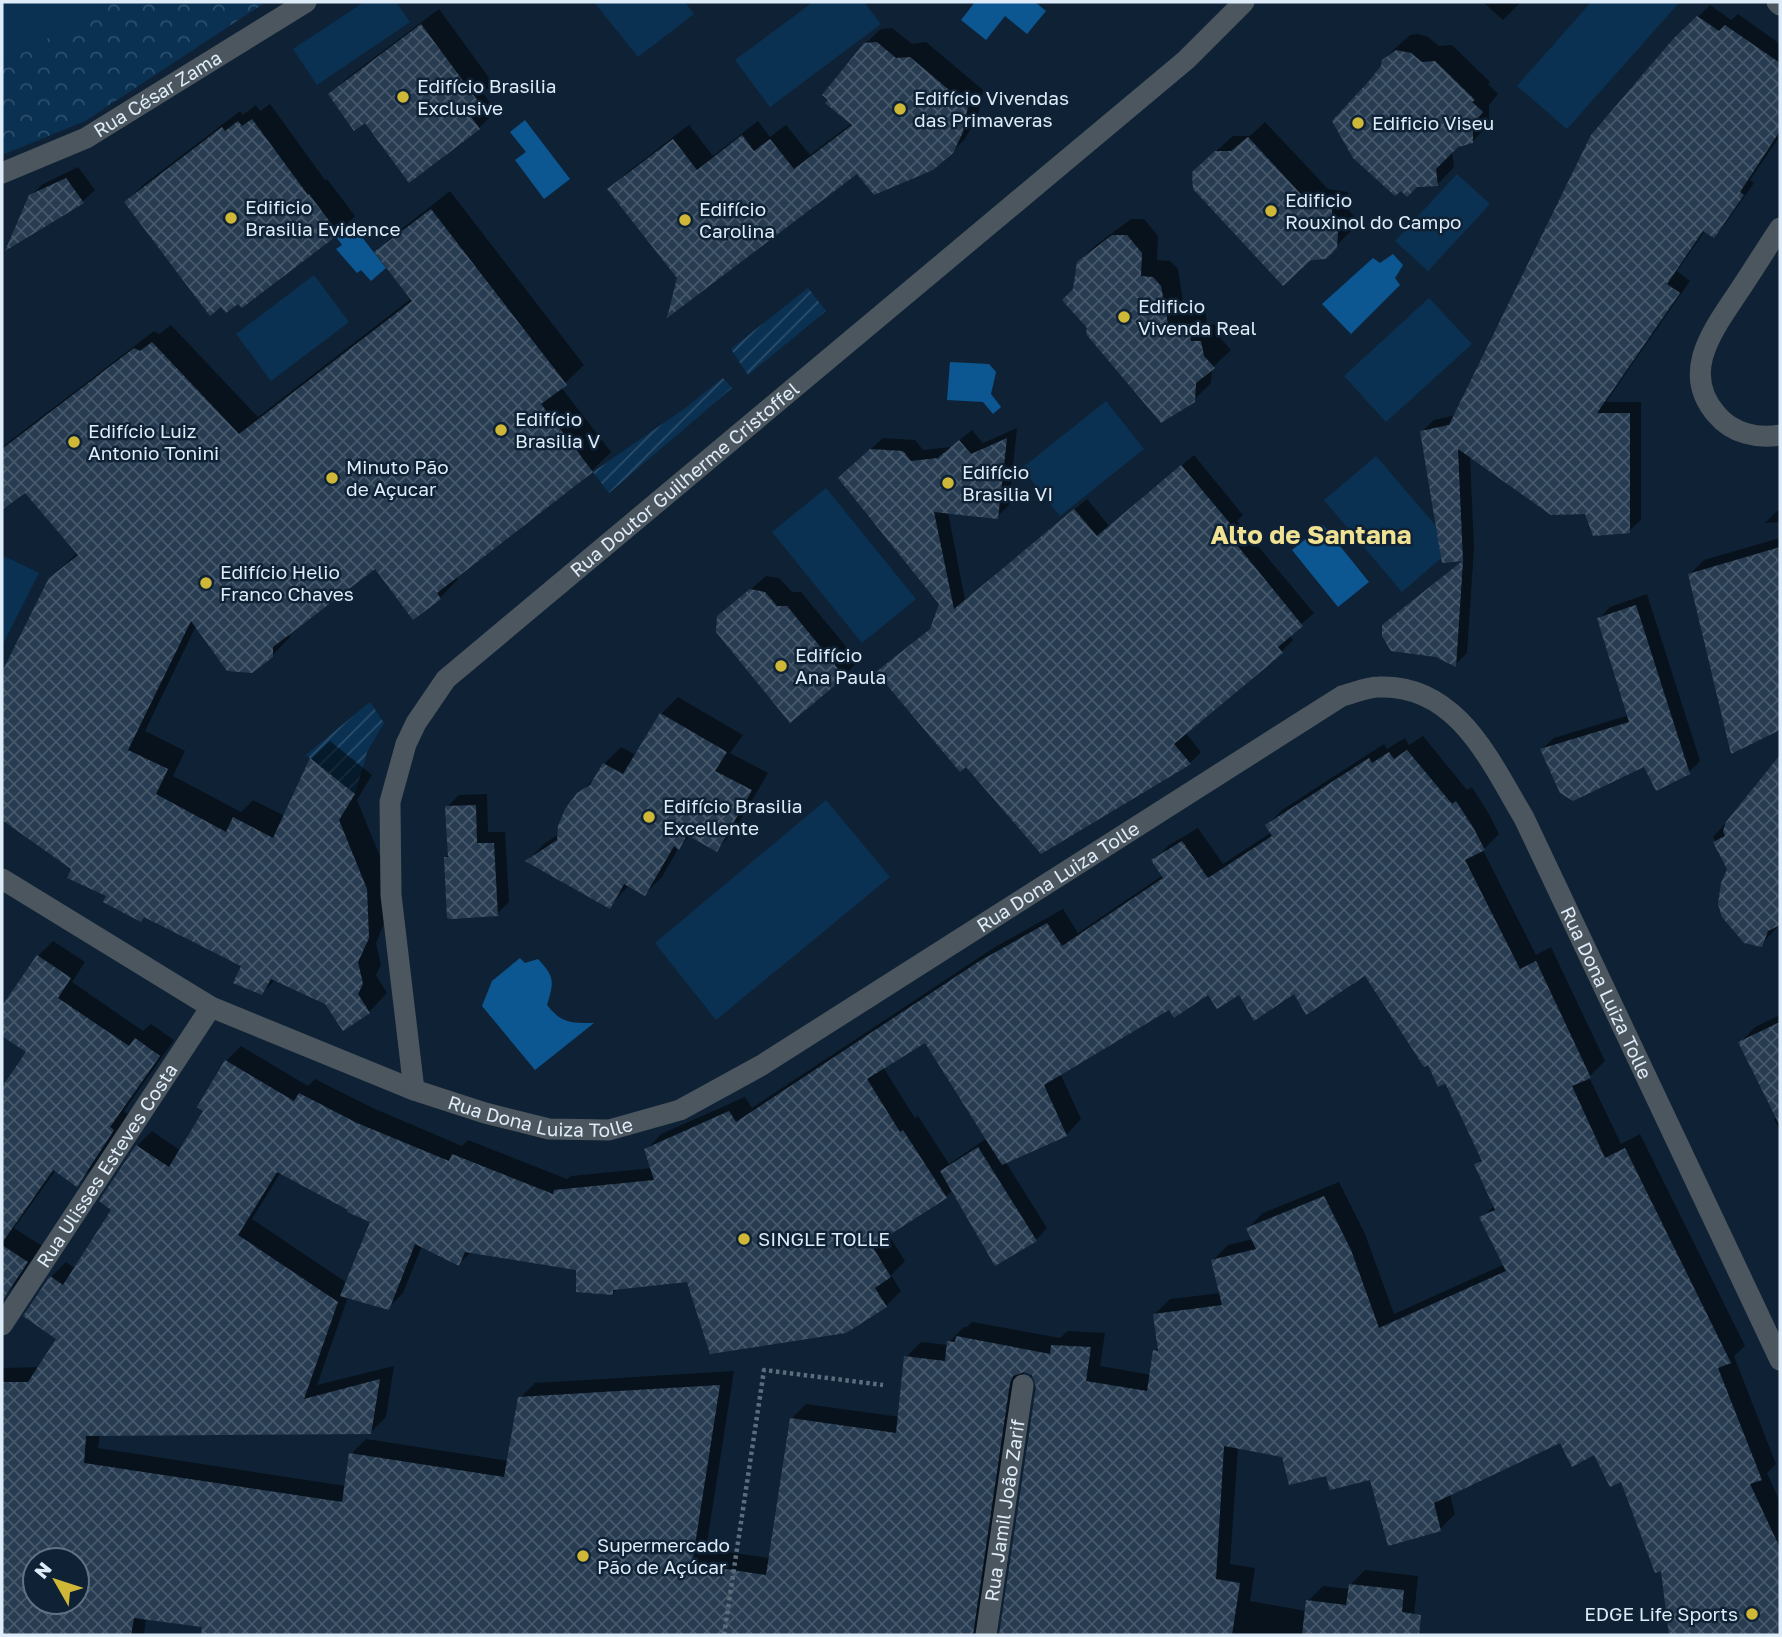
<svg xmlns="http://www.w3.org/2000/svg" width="1782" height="1637" font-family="'Golos Text',sans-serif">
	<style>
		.forest { fill: url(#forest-crowns) }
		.garden { fill: url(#garden-furrows) }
		.pitch { fill: #0a3152 }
		.water { fill: #0c5792 }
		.shadow { fill: #0007; fill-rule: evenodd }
		.building { fill: url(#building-cross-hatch); fill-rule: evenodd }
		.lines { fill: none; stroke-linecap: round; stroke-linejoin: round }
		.path { stroke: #5b6c7d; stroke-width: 4.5; stroke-dasharray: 3.5 3.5; stroke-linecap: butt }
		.street { stroke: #4c565f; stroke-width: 21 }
		.poi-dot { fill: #cfb837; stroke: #0f2235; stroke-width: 2.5 }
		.labels { text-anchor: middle; stroke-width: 5; stroke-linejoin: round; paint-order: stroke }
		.poi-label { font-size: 19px; fill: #deebf8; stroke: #0f2235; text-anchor: start }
		.street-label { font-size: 19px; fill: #deebf8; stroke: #0f2235 }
		.district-label { font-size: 26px; font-weight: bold; fill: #f1e293; stroke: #0f2235 }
	</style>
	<defs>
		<pattern id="forest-crowns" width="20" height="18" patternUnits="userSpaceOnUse" patternTransform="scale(1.75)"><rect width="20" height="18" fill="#0a3152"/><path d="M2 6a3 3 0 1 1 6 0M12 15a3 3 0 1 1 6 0" fill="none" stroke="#2d4f6c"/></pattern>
		<pattern id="garden-furrows" width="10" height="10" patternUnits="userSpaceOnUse" patternTransform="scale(1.75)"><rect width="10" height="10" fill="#0a3152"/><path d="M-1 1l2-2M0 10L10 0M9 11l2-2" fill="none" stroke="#2d4f6c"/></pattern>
		<pattern id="building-cross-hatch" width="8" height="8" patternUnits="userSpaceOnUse" patternTransform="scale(1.75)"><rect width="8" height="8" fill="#283c51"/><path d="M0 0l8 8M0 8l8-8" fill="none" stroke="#47586b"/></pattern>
	</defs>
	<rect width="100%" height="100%" fill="#0f2235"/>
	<path class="forest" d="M2 2H266L85 121 2 155Z"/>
	<path class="garden" d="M808 288 826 311 748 375 731 349Z
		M723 378 732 388 609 493 593 472 684 409Z
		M370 702 384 723 367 752 355 794 306 755Z"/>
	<path class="pitch" d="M2 2H110L2 65Z
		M364 2H396L410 22 317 85 293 49Z
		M594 2H685L694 14 638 57Z
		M813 2H864L881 24 770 107 735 60Z
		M1591 2H1675L1678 4 1567 129 1517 86Z
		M1457 174 1490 204 1428 271 1395 241Z
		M314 275 349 322 271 381 236 334Z
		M1429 298 1472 344 1386 422 1344 376Z
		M1106 401 1144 449 1060 516 1022 468Z
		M1376 456 1454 547 1402 592 1324 500Z
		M826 488 916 599 862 643 772 532Z
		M2 555 39 573 2 646Z
		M826 800 890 877 716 1020 655 943Z"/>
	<path class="water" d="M975 2H1035L1046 11 1027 34 1005 16 986 40 961 20Z
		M525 120 570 179 544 199 515 160 526 152 510 132Z
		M354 227 386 268 371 281 361 270 357 273 336 249 342 245 337 238Z
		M1393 254 1403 265 1395 278 1400 285 1351 334 1322 304 1373 258 1380 263Z
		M950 362 989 364 996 372 991 394 1001 407 993 414 983 402 947 400Z
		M1323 525 1369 582 1338 607 1292 550Z
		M520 958 525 963 538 959C555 977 554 982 547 1005 562 1024 571 1023 594 1023L535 1070 482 1006 492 981Z"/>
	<path class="shadow" d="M1483 2H1521L1503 20Z
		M1710 5 1731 20 1738 14 1780 44V136L1750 180 1754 183 1725 224 1713 236 1705 231 1677 271 1690 281 1606 402H1641V520L1629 531 1470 455 1474 548 1467 653 1456 664 1384 625 1464 559 1443 561 1422 431 1434 420 1456 415 1676 39Z
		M439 9 493 83 483 93 496 111 479 128 410 180 365 121 330 94 347 78Z
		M892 28 912 44 926 42 983 90 978 115 965 139 949 155 857 171 610 189 625 174 689 125 713 156 758 121 770 137 786 125 810 155 852 123 865 44 881 29Z
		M1418 34 1428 37 1439 46 1452 45 1490 82 1488 84 1498 94 1489 105V124L1473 141 1457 145 1452 151 1454 167 1438 184 1382 67 1383 60 1401 43 1410 35Z
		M270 104 325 180 327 179 355 216 338 233 242 306 126 202 143 185 240 111 243 115 256 105 260 111Z
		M1265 122 1328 189 1348 192V209L1354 216 1353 229 1325 257 1211 156 1233 136H1250Z
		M78 167 95 190 83 201 9 247 30 196 43 184Z
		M450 191 584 365 561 387 611 452 592 471 456 576 458 579 440 598 375 567 291 632 290 637 272 656 196 626 145 731 185 751 173 776 241 812 253 800 285 816 311 759 330 741 372 775 357 800 385 869 386 918 376 943 381 965 376 975 387 993 369 1012 326 1003 276 979 262 993 243 965 74 868 2 818V676L50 578 78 552 25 490 10 501 2 489V447L154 331 159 334 171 325 258 417 412 298 376 252 395 234Z
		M1131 219H1144L1158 236 1157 260 1170 261 1178 269 1184 308H1205L1207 324 1218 325 1221 339 1231 350 1212 368 1211 383 1194 400 1088 328 1075 289 1078 262 1096 245Z
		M1017 428 1009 505 997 517 948 512 965 600 1087 499 1109 526 1194 455 1243 515 1237 521 1314 613 1289 635 1293 640 1281 652 1185 732 1201 752 1190 763 966 764 878 672 933 626 941 604 852 466 883 438 915 440 923 450 951 447 972 430 983 443Z
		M1780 509V522L1765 523 1777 511Z
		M1780 538V728L1732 751 1689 575 1704 560Z
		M766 576 779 578 792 592H801L858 661 844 676 719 617Z
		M1647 594 1700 761 1688 773 1542 749 1554 738 1629 715 1599 619 1610 607Z
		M678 697 743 735 730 753 768 773 733 833 716 850 691 835 679 847 662 877 645 894 629 885 609 907 528 860 544 844 559 834 578 795 597 776 604 764 621 747 636 755 661 714Z
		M1423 736 1467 790 1472 787 1489 814 1499 834 1483 850 1536 955 1551 947 1605 1061 1589 1077 1621 1144 1640 1134 1745 1346 1734 1356 1776 1464 1767 1473 1780 1502V1635H1671L1662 1569 1622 1479 1594 1453 1561 1441 1450 1494 1455 1514 1440 1529 1371 1478 1327 1474 1284 1455 1238 1446 1230 1564 1255 1568 1250 1601 1306 1611 1308 1601 1323 1586 1350 1589V1585L1365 1570 1418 1576 1412 1635H1001L1038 1387 1033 1374 1024 1370 988 1623 976 1635H203L204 1626 146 1618 144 1635H2V1368L40 1367 59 1338 51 1277 66 1262 76 1269 114 1209 137 1146 152 1131 181 1151 205 1110 226 1061 241 1046 308 1086 315 1079 373 1108 462 1146 468 1140 567 1179 571 1176 652 1168 646 1150 661 1134 745 1097 752 1108 995 947 1063 909 1078 933 1163 875 1154 860 1169 845 1198 828 1223 864 1272 832 1267 825 1282 810 1384 744 1387 749 1405 738 1409 745ZM1366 974 1429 1063 1448 1084 1483 1158 1476 1165 1495 1205 1482 1218 1505 1264 1394 1314 1365 1234 1339 1182 1263 1213 1248 1228 1253 1239 1228 1245 1213 1260 1221 1293 1170 1299 1155 1314 1159 1347 1155 1351 1152 1375 1100 1366 1105 1333 1068 1331 1060 1338 972 1322 967 1327H964L949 1342 948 1345 921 1342 906 1357 900 1417 806 1404 791 1419 770 1558 706 1549 734 1371 535 1383 520 1398 509 1461 366 1439 351 1454 346 1486 98 1448 100 1434 371 1432 386 1417 394 1366 317 1385 348 1297 388 1308 403 1293 422 1246 459 1264 472 1251 578 1269 613 1293 618 1288 688 1280 886 1306 901 1291 891 1275 905 1261 888 1234 945 1197 953 1190 1036 1240 1047 1228 1005 1161 1066 1135 1081 1119 1060 1073 1169 1008 1208 992H1295ZM925 1041 987 1138 949 1164 918 1116 915 1118 883 1067ZM281 1172 372 1221 347 1283 252 1219ZM35 1560H77V1602H35Z
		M1771 774H1780V924L1761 945 1729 869 1713 837Z
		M487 794 488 832H505L509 902 497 914 445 858 449 854 447 807 459 795Z
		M53 941 85 962 72 982 143 1031 151 1024 174 1040 124 1111 128 1114 92 1169 77 1184 56 1170 14 1228 42 1246 16 1284 2 1299V1091L28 1052 2 1034V1009L38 956Z
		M1780 1015V1131L1774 1119 1777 1116 1740 1043 1755 1027Z"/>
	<path class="building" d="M1697 16 1719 31 1725 25 1780 63V131L1740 192 1744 195 1714 238 1703 231 1667 284 1680 293 1597 413H1630V533L1593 536 1585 514 1551 515 1458 449 1463 561 1456 667 1436 657 1391 651 1382 636V625L1462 561 1442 563 1420 431 1449 425 1591 135 1674 38Z
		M421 24 478 101 466 110 480 129 409 183 365 123 354 131 328 94Z
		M877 42 896 58 910 57 968 106 963 132 953 153 933 170 874 195 857 174 667 318 677 278 607 189 673 139 697 170 742 135 754 151 770 139 794 169 852 125 825 103 828 100 822 95 864 43Z
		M1396 50 1411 53 1422 62 1435 61 1475 100 1472 102 1483 112 1473 123V143L1458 147 1436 169 1438 186 1417 187 1407 197 1401 191 1395 196 1353 158 1332 121 1369 81 1381 66 1382 60Z
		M252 119 308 195 309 194 339 234 242 308 238 304 226 313 221 307 210 316 124 202 222 127 225 131 238 121 242 126Z
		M1248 137 1311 205 1332 208V226L1338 232 1337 248 1326 259 1311 260 1283 286 1193 189 1192 172 1215 151H1231Z
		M66 178 84 203 5 251 29 195Z
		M431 209 567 385 541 404 593 472 437 593 441 599 413 620 375 569 273 647V657L252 673 227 671 191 621 128 750 168 769 156 794 226 832 233 817 273 838 310 758 355 794 339 820 367 889 369 938 358 962 363 984 358 994 370 1013 343 1031 325 1004 271 979 262 995 233 983 241 966 144 917 141 922 103 902 106 896 67 878 71 869 2 820V672L49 578 78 555 25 493 2 510V449L134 348 140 351 152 342 239 434 412 301 374 252Z
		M1112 235H1127L1142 253 1141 276 1153 277 1161 286 1168 324H1189L1191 341H1201L1204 356 1215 368 1196 383 1195 402 1161 423 1086 334 1087 328 1062 300 1073 289 1077 262Z
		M1007 438 998 519 934 512 954 609 1074 509 1097 536 1181 465 1233 527 1227 533 1303 626 1278 647 1283 653 1174 744 1191 764 1041 854 966 767 960 772 876 672 930 629 939 604 838 478 870 449 903 451 911 461 938 458 959 440 971 454Z
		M1780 547V730L1731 754 1688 574Z
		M750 589 765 592 777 606H787L845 677 790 723 716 632 717 616Z
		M1636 605 1690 774 1656 791 1644 767 1573 801 1560 793 1540 749 1629 722 1597 618Z
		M660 713 727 752 715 771 752 790 717 852 687 835 679 850 674 846 645 896 624 884 610 909 525 861 557 840 558 826 565 809 577 793 590 785 603 763 623 774Z
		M1407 750 1452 804 1456 801 1474 829 1485 850 1465 860 1520 969 1536 961 1591 1078 1572 1086 1605 1158 1625 1148 1731 1363 1718 1368 1762 1480 1750 1484 1780 1548V1635H1669L1661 1571 1655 1573 1621 1482 1610 1487 1594 1455 1572 1467 1560 1443 1434 1503 1441 1531 1388 1546 1370 1480 1330 1490 1326 1476 1289 1485 1282 1457 1224 1446 1216 1579 1240 1583 1232 1635H999L1036 1387 1032 1375 1024 1372 1013 1376 1010 1383 973 1635H201L202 1627 134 1618 131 1635H2V1382H28L56 1339 23 1316 50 1276 63 1285 111 1210 99 1201 136 1145 169 1167 203 1111 197 1107 225 1060 294 1101 299 1093 357 1123 449 1161 452 1154 553 1194 554 1190 654 1180 644 1149 729 1111 736 1122 978 962 1047 923 1062 946 1163 878 1151 860 1182 841 1208 878 1272 836 1265 825 1369 758 1372 763 1389 752 1394 759ZM1365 976 1424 1067 1428 1065 1438 1087 1444 1084 1446 1085 1482 1161 1474 1164 1495 1210 1479 1217 1506 1271 1379 1328 1351 1250 1324 1196 1246 1228 1256 1249 1211 1260 1222 1305 1153 1314 1158 1351 1153 1350 1147 1391 1086 1381 1091 1347 1051 1345 1050 1354 956 1336 955 1342 947 1341 945 1361 904 1356 896 1433 790 1418 766 1575 692 1564 720 1385 518 1397 504 1477 349 1453 342 1502 84 1463 86 1436 371 1434 380 1379 304 1399 338 1302 238 1235 277 1172 348 1210 347 1212 370 1222 340 1296 389 1310 415 1244 459 1266 465 1252 576 1270V1292L613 1295V1290L687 1282 710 1354 846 1333 887 1307 875 1288 891 1277 872 1246 947 1198 903 1130 900 1132 867 1079 925 1043 1002 1165 1067 1136 1044 1085 1169 1010 1174 1018 1208 995 1217 1009 1239 995 1254 1021 1294 994 1306 1015ZM35 1560H77V1602H35Z
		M1780 755V925L1768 931 1762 947 1744 943 1722 917 1718 904 1721 883 1727 869 1713 842 1725 836 1723 831 1726 822Z
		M476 805 477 843H494L498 916 451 919 447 918 444 857H448L445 806Z
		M37 955 71 978 58 998 129 1046 135 1038 160 1056 110 1127 114 1130 77 1187 53 1170 2 1243V1087L26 1052 2 1036V1006Z
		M1780 1022V1126L1738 1042Z
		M978 1147 1037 1241 995 1266 940 1171Z
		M2 1245 28 1262 2 1301Z
		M1349 1584 1404 1590 1402 1612 1421 1615 1419 1635H1302L1306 1600 1346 1605Z"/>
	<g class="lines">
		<path class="path" d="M724 1635 764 1370 883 1385"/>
		<g class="street">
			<path d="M1777 2 1780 5"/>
			<path id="s1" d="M2 173 86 138 306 2"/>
			<path d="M1780 228C1766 249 1753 270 1739 291 1714 329 1679 372 1717 415 1732 433 1757 439 1780 435"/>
			<path id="s2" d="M2 879 211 1007 414 1090 485 1113 549 1129 609 1130 680 1110 762 1065 1342 696C1354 693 1367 687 1379 687 1457 684 1490 761 1524 818L1780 1360"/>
			<path id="s3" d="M414 1090 391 895 390 802 406 744 416 723 446 679 1186 60 1244 2"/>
			<path id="s4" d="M2 1325 211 1007"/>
			<path id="s5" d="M986 1635 1023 1385"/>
		</g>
	</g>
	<g class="poi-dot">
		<circle cx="403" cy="97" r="7"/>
		<circle cx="900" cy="109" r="7"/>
		<circle cx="1358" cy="123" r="7"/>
		<circle cx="1271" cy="211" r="7"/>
		<circle cx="231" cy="218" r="7"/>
		<circle cx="685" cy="220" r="7"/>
		<circle cx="1124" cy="317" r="7"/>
		<circle cx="501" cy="430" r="7"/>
		<circle cx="74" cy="442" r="7"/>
		<circle cx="332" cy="478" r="7"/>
		<circle cx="948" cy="483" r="7"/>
		<circle cx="206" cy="583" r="7"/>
		<circle cx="781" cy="666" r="7"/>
		<circle cx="649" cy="817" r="7"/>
		<circle cx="744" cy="1239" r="7"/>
		<circle cx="583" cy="1556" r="7"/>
		<circle cx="1752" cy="1614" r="7"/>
	</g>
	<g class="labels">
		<g class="poi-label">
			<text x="417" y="93">Edifício Brasilia<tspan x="417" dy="22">Exclusive</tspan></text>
			<text x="914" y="105">Edifício Vivendas<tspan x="914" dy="22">das Primaveras</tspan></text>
			<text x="1372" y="130">Edificio Viseu</text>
			<text x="1285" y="207">Edificio<tspan x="1285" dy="22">Rouxinol do Campo</tspan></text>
			<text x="245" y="214">Edificio<tspan x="245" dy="22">Brasilia Evidence</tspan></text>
			<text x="699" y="216">Edifício<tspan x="699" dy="22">Carolina</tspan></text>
			<text x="1138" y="313">Edificio<tspan x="1138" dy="22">Vivenda Real</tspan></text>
			<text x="515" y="426">Edifício<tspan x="515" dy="22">Brasilia V</tspan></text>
			<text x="88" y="438">Edifício Luiz<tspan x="88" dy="22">Antonio Tonini</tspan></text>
			<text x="346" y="474">Minuto Pão<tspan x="346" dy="22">de Açucar</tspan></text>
			<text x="962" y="479">Edifício<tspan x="962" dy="22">Brasilia VI</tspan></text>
			<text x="220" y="579">Edifício Helio<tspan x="220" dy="22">Franco Chaves</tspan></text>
			<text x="795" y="662">Edifício<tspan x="795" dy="22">Ana Paula</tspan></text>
			<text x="663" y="813">Edifício Brasilia<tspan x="663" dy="22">Excellente</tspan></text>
			<text x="758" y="1246">SINGLE TOLLE</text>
			<text x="597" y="1552">Supermercado<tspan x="597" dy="22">Pão de Açúcar</tspan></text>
			<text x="1738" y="1621" text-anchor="end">EDGE Life Sports</text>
		</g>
		<g class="street-label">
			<text dy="7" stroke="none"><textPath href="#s1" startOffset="175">Rua César Zama</textPath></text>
			<text dy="7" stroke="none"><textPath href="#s3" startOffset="737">Rua Doutor Guilherme Cristoffel</textPath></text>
			<text dy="7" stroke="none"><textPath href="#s2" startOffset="1183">Rua Dona Luiza Tolle</textPath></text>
			<text dy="7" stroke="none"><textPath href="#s2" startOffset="1958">Rua Dona Luiza Tolle</textPath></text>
			<text dy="7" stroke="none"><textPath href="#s2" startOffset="595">Rua Dona Luiza Tolle</textPath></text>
			<text dy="7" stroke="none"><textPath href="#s4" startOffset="191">Rua Ulisses Esteves Costa</textPath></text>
			<text dy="7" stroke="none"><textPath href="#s5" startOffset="126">Rua Jamil João Zarif</textPath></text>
		</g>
		<g class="district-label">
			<text x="1311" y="544">Alto de Santana</text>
		</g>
	</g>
	<rect width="1782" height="1637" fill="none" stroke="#deebf8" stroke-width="7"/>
	<g transform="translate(56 1581) rotate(309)"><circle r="33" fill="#0f2235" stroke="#627283" stroke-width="2"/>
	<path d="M0-5L12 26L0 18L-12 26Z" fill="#cfb837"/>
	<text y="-10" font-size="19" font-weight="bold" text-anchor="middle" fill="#deebf8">N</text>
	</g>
</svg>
